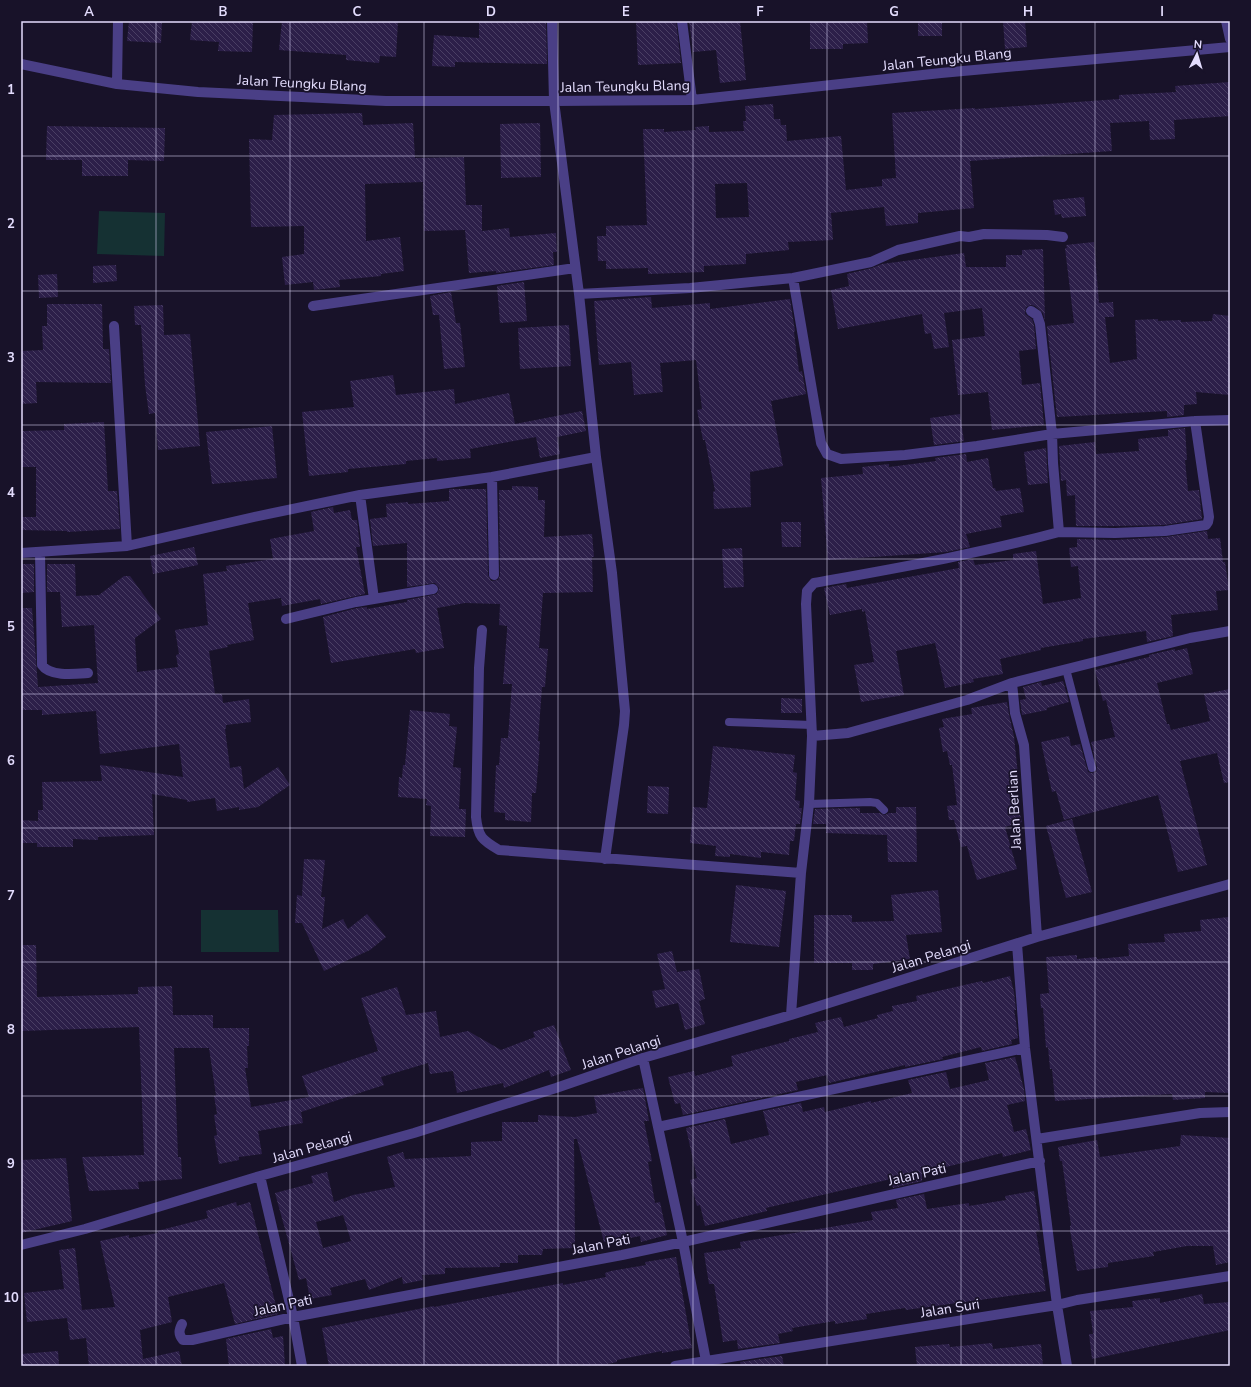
<svg xmlns="http://www.w3.org/2000/svg" width="1251" height="1387" font-family="'Nunito Sans',sans-serif">
	<style>
		.pitch { fill: #153133 }
		.building { fill: url(#building-back-hatch); fill-rule: evenodd }
		.lines { fill: none; stroke-linecap: round; stroke-linejoin: round }
		.lane { stroke: #4a3f86; stroke-width: 8 }
		.street { stroke: #4a3f86; stroke-width: 10 }
		.grid { fill: none; stroke: #e3dcfd; stroke-width: 1; stroke-opacity: 0.55 }
		.labels { text-anchor: middle; stroke-width: 3.5; stroke-linejoin: round; paint-order: stroke }
		.street-label { font-size: 14px; fill: #e3dcfd; stroke: #181229 }
		.neatline { fill: none; stroke: #e3dcfd; stroke-width: 1.5 }
		.grid-label { font-size: 13px; text-anchor: middle; font-weight: bold; fill: #e3dcfd }
	</style>
	<defs>
		<pattern id="building-back-hatch" width="6" height="6" patternUnits="userSpaceOnUse"><rect width="6" height="6" fill="#2c1f49"/><path d="M-1 5l2 2M0 0l6 6M5-1l2 2" fill="none" stroke="#4a3f64"/></pattern>
	</defs>
	<rect width="100%" height="100%" fill="#181229"/>
	<path class="pitch" d="M99 211 165 213 164 256 97 254Z
		M201 910H278L279 952H201Z"/>
	<path class="building" d="M129 21H162L161 43 127 41Z
		M192 21H253L252 52 218 51 219 42 190 40Z
		M282 21H398L396 57 380 56 379 63 346 60V55L279 50Z
		M479 21H546L547 64 455 62V67L432 66 434 35 479 38Z
		M636 21H676L681 63 638 65Z
		M689 21H740L746 80 720 83 716 50 693 52Z
		M810 21H867L868 43 843 44V49H810Z
		M918 21H942V36H918Z
		M1003 21H1025L1027 47 1005 49Z
		M1230 82V116L1174 120 1175 139 1150 140 1149 121 1110 123 1112 151 970 161 974 208 918 213V223L886 226 884 207 831 213 833 240 788 242 789 250 746 254V264L704 266V272L648 274V268L606 269V261H598L597 236H606V226L647 225 643 129H664V132L696 130 695 127 709 126V132L744 131 743 121H746L745 106 773 104 774 119H780L781 125H786L787 141 841 136 846 190 882 186V179L896 178 892 113 975 108V109L1119 99V95L1176 92 1175 86ZM747 183 749 217 716 218 715 184Z
		M362 113 363 125 413 123 415 158 464 157 466 205H482V231L509 228 510 237 556 233 557 252H553L554 265 496 273V271L469 273 465 230 424 231 423 182 365 184 366 241 400 237 404 271 381 274V276L339 280 340 287 314 290 313 282 285 285 282 257 304 254V226L251 227 249 139 272 140 274 115Z
		M540 123 541 177 501 178 500 124Z
		M47 126 165 128 164 161 128 160V176H82V160H46Z
		M1084 197 1086 216 1062 218 1061 214 1055 215 1053 200Z
		M1094 242 1099 303 1113 302 1114 317H1105L1110 363 1137 359 1135 320 1158 319V321L1181 320V322L1212 321 1213 314 1230 316V395L1196 392 1197 404 1184 405V415L1167 417V411L1057 417 1047 326 1074 323 1065 248H1067L1066 245Z
		M1043 249 1045 320 1043 313 1035 306 1031 305 1026 307 1025 314 1032 319 1034 325 1036 349 1019 351 1022 385 1040 383 1044 425 992 430 988 392 958 395 952 340 985 336 982 308 944 313 949 347 934 349 931 333 925 334 922 314 838 329 831 290 849 286 847 274 872 268 882 264 964 253 966 267H1006V255H1022V250Z
		M116 265 117 281 93 283V266Z
		M57 274 58 297 39 298 38 275Z
		M524 282 527 321 500 323 497 286Z
		M451 292 456 323H460L465 367 444 369 439 315H433L430 296Z
		M651 297 652 308 710 303V309L790 299 795 331 794 332 799 372 802 371 806 394 771 401 783 466 750 472 751 507 714 509 713 492 715 491 705 440H703L697 410 702 409 696 360 660 363 663 392 634 395 631 362 599 365 594 301Z
		M47 304H102L103 349H109L111 383 36 382 37 403 21 404V351L43 350 42 326H47Z
		M163 305 164 335 190 334 200 446 158 450 155 413 149 414 145 385 141 325H135L134 306Z
		M569 325 571 366 520 369 518 328Z
		M393 375 396 395 454 389 455 404 509 393 515 424 582 411 586 431 557 437 560 454 540 458 536 437 470 449 471 458 437 461V458L406 461V464L348 469V472L309 476 302 412 354 407 350 381Z
		M960 414 964 441 934 445 930 418Z
		M104 422 108 491H117L120 529 67 532V531L21 530V517H36V467H21V431L64 430V424Z
		M272 426 277 478 212 484 206 432Z
		M1185 428 1187 460H1185L1188 491 1199 490 1202 519 1164 525 1115 526H1076L1075 495 1067 496 1066 480 1061 481 1059 446 1095 442 1096 454 1139 451 1138 439 1168 436V430Z
		M1046 448 1048 483 1028 485 1024 452Z
		M966 454 967 462 988 458 993 488H995L996 491 1020 488 1024 512 1000 516 1002 527 966 534 970 547 946 552 828 560 821 478 863 474 862 467 889 464V467L936 461 935 458Z
		M512 486 538 487V500H545L544 537 592 534 594 557H592L593 592 543 593 539 648 548 649 545 687H542L538 741H540L536 793H532L531 822 505 820V813L494 812 496 765H499L501 738H508L512 684H503L507 631V626L499 625 500 604 465 603 437 608 444 648 416 653 415 649 331 663 323 617 357 608 367 607V609L407 602V600L437 594 439 588 435 583 407 587V543L373 546 370 519 387 517 386 504 408 502V504L449 501V489H486L488 575 491 581 498 580 500 575 499 490H512Z
		M333 507 334 513 350 510 352 520H357L360 547H356L365 594 321 604 320 599 282 606 281 598 248 603 254 640 227 645 228 647 209 651 215 694H222L223 703 249 699 251 722 226 725V729H225L230 768 241 766 244 789 278 767 290 785 258 807 239 810V807L217 811 215 798 187 802V800L152 794 154 835 98 837V840L73 839V847H37V843H21V820L38 821V810H43L42 782 102 781 100 765 183 777 179 744 100 754 96 711 42 715V710H21V608H32L38 687 98 683 94 625 62 627 60 592H47V564H75L76 596 99 595 124 576H130L161 619 135 638 137 672 178 667 176 655 179 654 175 630 208 625 203 574 227 571 226 566 273 559 270 539 314 531 311 512Z
		M781 522H801V547H782Z
		M1207 531 1208 539 1220 538 1223 562H1225L1229 590 1216 591 1218 610 1171 615 1173 636 1147 642 1146 631 1083 639V641L1041 648V650L1000 659 1003 674 973 679 974 682 945 688 935 643 896 651 904 695 861 702 854 665 874 662 865 611 862 612V609L830 615 824 588 846 584 847 588 959 568 958 562 973 559 975 565 1013 560V554L1036 551 1043 604 1081 598 1078 566 1071 567 1069 548 1077 547V539L1115 540 1165 537Z
		M194 547 198 565 153 574 150 556Z
		M742 548 744 587 724 588 722 549Z
		M21 564H34V592L21 593Z
		M1187 648 1193 674 1157 683 1167 724H1169L1171 730 1210 721 1204 694 1230 689V782L1224 783 1217 753 1180 761 1207 865 1178 872 1158 795 1064 820 1056 791 1052 792 1041 742 1069 736 1071 746 1080 744 1088 772 1091 773 1096 772 1097 767 1091 742 1115 737 1106 700 1103 701 1095 670 1149 657V655L1175 649V651Z
		M1063 681 1069 702 1047 708V710L1022 715 1020 700 1026 699 1023 687 1041 682 1042 686Z
		M781 698 802 699V713H781Z
		M1007 702 1009 714 1014 737 1019 784 1012 785 1022 822 1005 827 1017 869 977 880 967 846 961 847 954 820H949L947 806 957 805 952 765H950L947 751 943 752 939 728 944 727 942 719 972 714 971 708Z
		M410 710 450 714 449 726 457 727 453 767 461 768 459 809H466L465 837 430 836 431 806 426 805 427 799 398 797 399 777 402 778 403 765H405Z
		M713 746 795 755 793 772 797 773 795 800 800 801 799 808H802L800 824H796L794 841H790L789 855 761 852V858L730 854V857L715 856 716 846 690 843 693 807 707 808Z
		M648 786 669 787 668 814 647 813Z
		M896 807H916L917 862H888L887 835 826 833V824H813L815 809 860 808V813H879L885 815 889 813H896Z
		M1072 819 1092 892 1066 898 1046 826Z
		M304 859 325 860 321 897H325L322 929 343 919 348 929 367 914 386 937 370 950 324 971 302 923H295L297 895 302 896Z
		M736 885 786 891 779 947 730 942Z
		M938 890 942 932 906 935 910 959 873 964V970H852V963H814V915H852V922L894 921 891 895Z
		M1229 917 1230 929V1093L1205 1092V1098L1173 1100 1172 1094 1055 1101 1052 1069H1050L1048 1047 1046 1048 1043 1008H1041L1040 994 1049 993 1046 957 1077 955V959L1097 957V959L1129 956 1128 944 1165 942 1164 934 1201 931 1200 920Z
		M21 945H36L37 997 138 994V987L172 986 173 1015H213V1028H249V1046H247L248 1068H245L251 1107 309 1097 302 1076 378 1051 361 998 397 987 406 1015 436 1011 440 1037 468 1031 501 1050 535 1037 533 1032 554 1025 571 1070 551 1077 549 1070 504 1088 503 1083 457 1093 453 1071 430 1074 428 1063 381 1077 384 1085 301 1112 303 1123 258 1131 262 1154 239 1157V1160L219 1164 214 1136 217 1135 214 1115 217 1114 214 1096H216L209 1048H174L178 1157H181L182 1179 138 1182 139 1189 89 1191 82 1157 144 1155 139 1027 21 1031Z
		M672 951 677 972 699 969 705 999 699 1001 705 1024 685 1030 678 1003 656 1008 652 991 665 989 657 954Z
		M1010 976 1014 992 1016 1010H1014L1016 1021 1018 1038 1011 1040 1012 1044 982 1051 981 1047 942 1057 943 1059 905 1067V1065L829 1083 827 1075 796 1082 798 1090 683 1115 680 1103 675 1104 668 1077 694 1071 695 1076 733 1066 731 1056 789 1041V1039L818 1032 815 1023 841 1017 844 1027 878 1018 877 1015 893 1011 892 1006 917 1001 916 996 982 981 983 983Z
		M1015 1057 1024 1089 1025 1101 1007 1105 1014 1132 1026 1129 1031 1150 1003 1157 1002 1153 922 1173V1181L893 1188 891 1179 766 1208 767 1211 705 1226 700 1205 697 1206 690 1180 697 1178 686 1128 725 1119 731 1144 769 1135 763 1111 801 1103 803 1112 824 1107 825 1112 871 1101V1103L912 1093 908 1080 946 1072 950 1089 989 1080 985 1063Z
		M643 1088 649 1121H644L652 1161 648 1162 655 1203 660 1202 667 1235 641 1242 640 1236 625 1239 624 1237 604 1242 577 1139H574L575 1248 543 1249 542 1255H518V1263H500V1267L445 1268V1274L422 1275 423 1280 403 1284 402 1277 369 1290 365 1279 330 1288 332 1295 310 1299 306 1278 299 1280 275 1193 313 1183 311 1176 327 1172 334 1202 353 1195 395 1187 387 1157 403 1152 405 1159 471 1156V1142L502 1141V1122H538V1115L575 1117 597 1113 594 1096ZM343 1215 351 1241 323 1248 316 1222Z
		M1181 1135 1230 1138V1262L1216 1265 1213 1246H1187L1153 1252 1154 1256 1108 1263V1267L1077 1271 1070 1230V1226L1071 1225 1062 1161H1060L1058 1147 1097 1140 1100 1157 1180 1146Z
		M66 1158 72 1221 21 1233V1160Z
		M1034 1191 1040 1230 1036 1231 1046 1291 906 1310 905 1308 866 1314 867 1319 835 1324V1321L792 1328 793 1331 778 1334 780 1343 738 1349 737 1340 723 1342 714 1284H709L704 1253 741 1248 740 1242 873 1220 871 1212 898 1208 896 1200 924 1194 927 1209 969 1203V1206L1006 1200 1005 1196Z
		M236 1202 237 1206 250 1202 278 1314 235 1324 224 1283 168 1297 172 1322 140 1330 143 1359 179 1351 182 1366H89L86 1338 70 1340 67 1318 27 1322 24 1293 64 1289 59 1250 75 1248 82 1310 115 1307 100 1241 129 1235V1238L158 1233 157 1231 208 1218 206 1211Z
		M676 1257 692 1348 662 1353V1351L617 1360V1362L598 1366H583V1364L569 1366H329L322 1328 434 1306V1307L563 1283V1285L606 1277 605 1273 611 1271 646 1265 645 1262Z
		M1202 1294 1204 1304 1230 1302V1330L1092 1359 1089 1334H1093L1090 1311 1133 1307 1132 1301 1160 1298V1303Z
		M271 1329 273 1338 283 1336 285 1366H229L226 1339Z
		M992 1343 993 1349 1041 1344 1043 1366H917L915 1347 949 1344 950 1347Z
		M58 1351 59 1365 21 1366V1354Z
		M782 1356 784 1366H741L740 1362Z"/>
	<g class="lines">
		<path class="lane" d="M1066 669 1092 768
			M729 722 812 725
			M809 804 870 802 877 803 884 810"/>
		<path class="street" d="M552 21 554 101 579 294 596 457 612 573 625 711 624 725 605 859
			M682 21 692 100
			M1226 21 1230 39
			M21 64 117 84 198 92 386 101H554L692 100 941 73 1230 47
			M117 84 118 21
			M793 278 821 443 827 454 841 459 905 455 977 446 1052 434 1195 421 1230 420
			M579 294 690 288 793 278 871 262 898 250 960 236 969 237 984 234 1047 235 1063 237
			M313 306 575 268
			M114 326 127 546
			M492 477 494 575
			M360 495 374 599
			M1059 532 1115 533 1165 531 1206 525 1208 522 1209 517 1195 421
			M40 552 42 665C50 677 75 674 88 673
			M21 553 127 546 254 517 360 495 492 477 596 457
			M286 619 356 602 433 589
			M482 630 479 668 476 817C478 837 482 840 499 850L801 873
			M1012 683 1015 713 1024 745 1037 937
			M812 736 848 733 967 700 1012 683 1190 638 1230 631
			M1017 944 1025 1048 1057 1305 1067 1366
			M791 1015 801 873 809 804 812 736 806 604 807 591 814 583C897 568 978 554 1059 532L1053 463 1052 434 1040 324 1037 315 1031 311
			M643 1058 683 1242 707 1366
			M658 1127 1025 1048
			M1037 1139 1200 1113 1230 1112
			M260 1176 293 1317 302 1366
			M21 1245 85 1229 260 1176 414 1133 556 1088 643 1058 791 1015 1037 937 1230 884
			M182 1324C179 1330 178 1334 183 1340H192L293 1317 622 1255 683 1242 1040 1161
			M675 1366 1057 1305 1077 1300 1230 1276"/>
	</g>
	<path class="grid" d="M156 21V1366M290 21V1366M424 21V1366M558 21V1366M693 21V1366M827 21V1366M961 21V1366M1095 21V1366M21 156H1230M21 291H1230M21 425H1230M21 559H1230M21 694H1230M21 828H1230M21 962H1230M21 1096H1230M21 1231H1230"/>
	<g class="labels">
		<g class="street-label">
			<text transform="translate(947 59) rotate(-6)" y="5">Jalan Teungku Blang</text>
			<text transform="translate(302 83) rotate(3)" y="5">Jalan Teungku Blang</text>
			<text transform="translate(625 86) rotate(-1)" y="5">Jalan Teungku Blang</text>
			<text transform="translate(1014 810) rotate(-93)" y="5">Jalan Berlian</text>
			<text transform="translate(931 956) rotate(-17)" y="5">Jalan Pelangi</text>
			<text transform="translate(621 1052) rotate(-18)" y="5">Jalan Pelangi</text>
			<text transform="translate(312 1147) rotate(-16)" y="5">Jalan Pelangi</text>
			<text transform="translate(917 1174) rotate(-13)" y="5">Jalan Pati</text>
			<text transform="translate(601 1244) rotate(-11)" y="5">Jalan Pati</text>
			<text transform="translate(283 1305) rotate(-12)" y="5">Jalan Pati</text>
			<text transform="translate(950 1308) rotate(-9)" y="5">Jalan Suri</text>
		</g>
	</g>
	<rect width="1251" height="1387" fill="none" stroke="#181229" stroke-width="44"/>
	<g transform="translate(1197 54) rotate(5)" stroke="#181229" stroke-width="3" paint-order="stroke">
	<path d="M0-3L7 15L0 10L-7 15Z" fill="#e3dcfd"/>
	<text y="-6" font-size="11" font-weight="bold" text-anchor="middle" fill="#e3dcfd">N</text>
	</g>
	<rect x="22" y="22" width="1207" height="1343" class="neatline"/>
	<g class="grid-label">
		<text x="89" y="16">A</text>
		<text x="223" y="16">B</text>
		<text x="357" y="16">C</text>
		<text x="491" y="16">D</text>
		<text x="626" y="16">E</text>
		<text x="760" y="16">F</text>
		<text x="894" y="16">G</text>
		<text x="1028" y="16">H</text>
		<text x="1162" y="16">I</text>
		<text x="11" y="94">1</text>
		<text x="11" y="228">2</text>
		<text x="11" y="362">3</text>
		<text x="11" y="497">4</text>
		<text x="11" y="631">5</text>
		<text x="11" y="765">6</text>
		<text x="11" y="900">7</text>
		<text x="11" y="1034">8</text>
		<text x="11" y="1168">9</text>
		<text x="11" y="1302">10</text>
	</g>
</svg>
